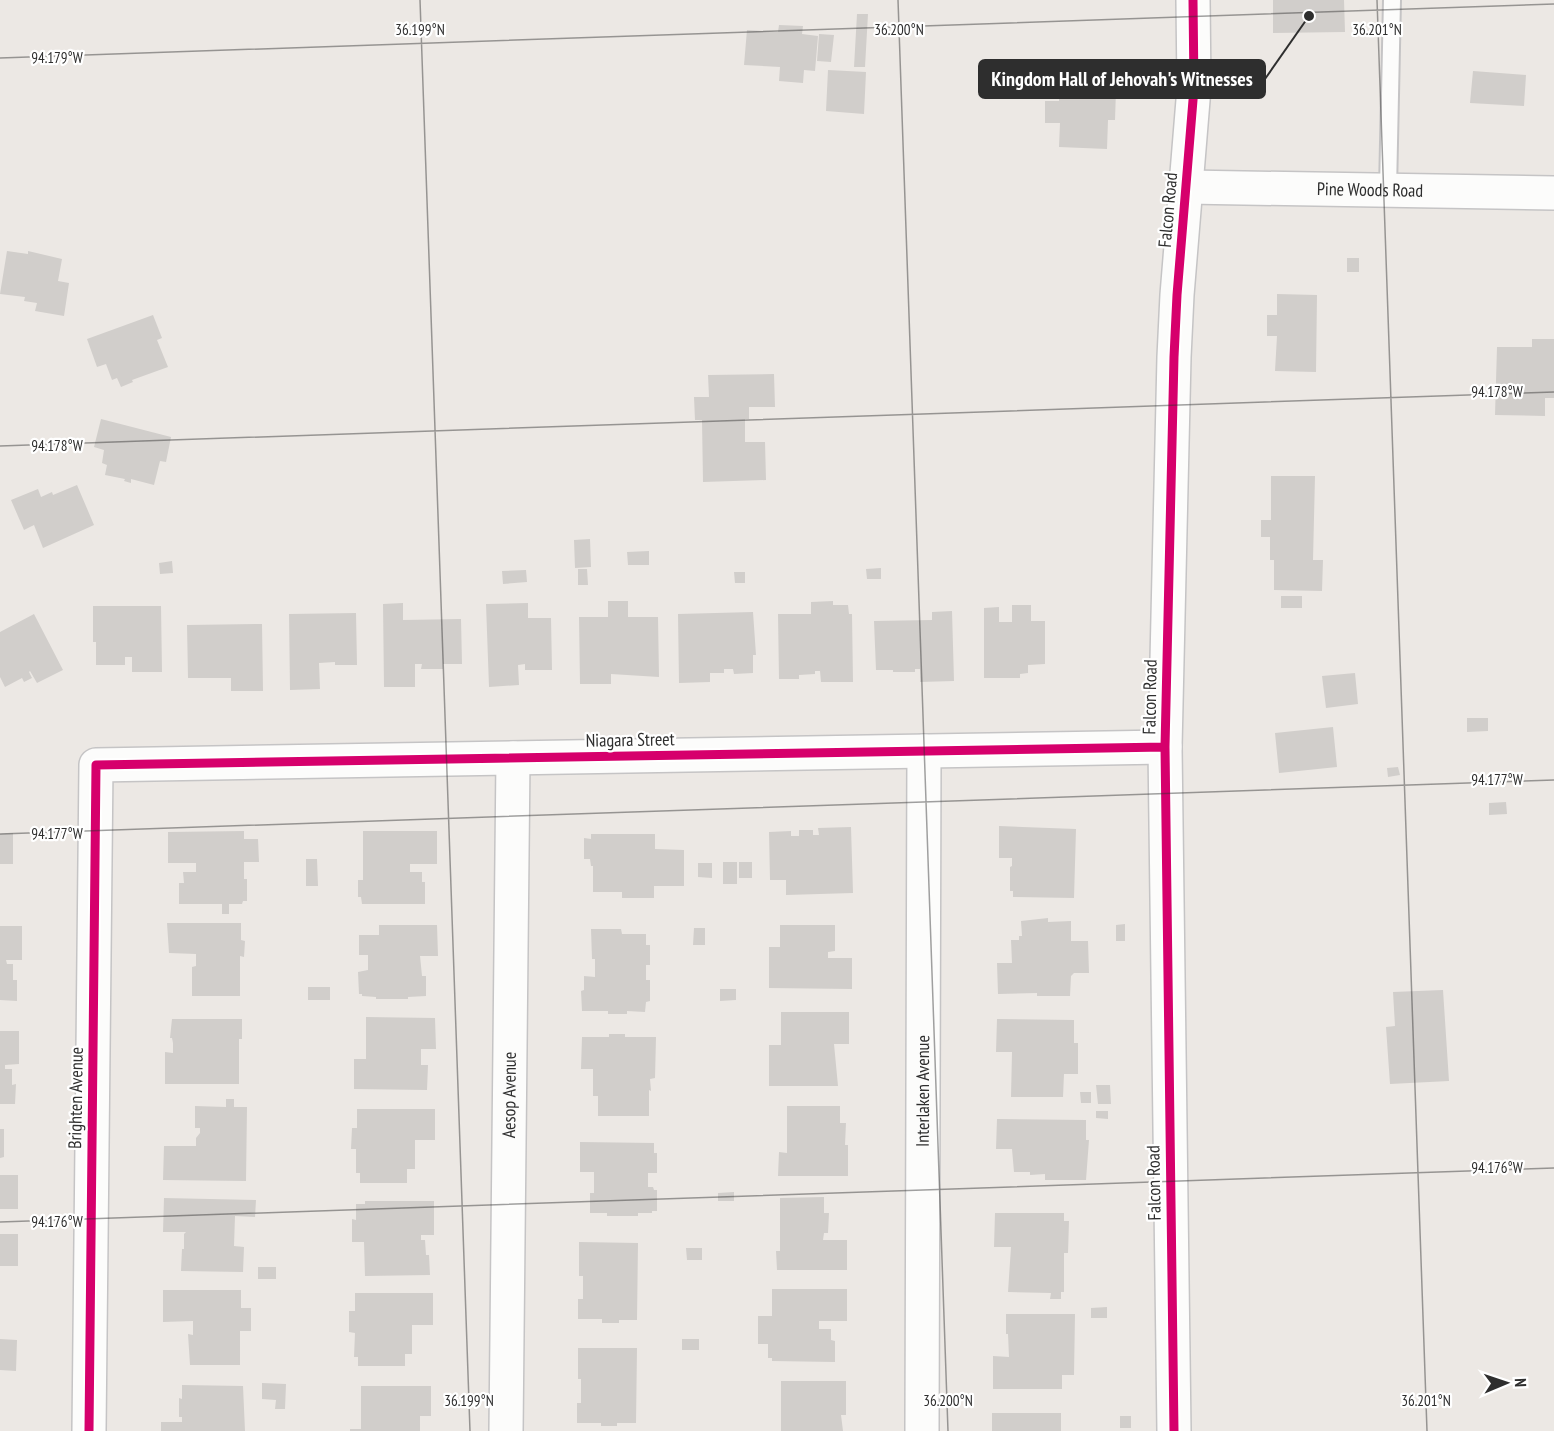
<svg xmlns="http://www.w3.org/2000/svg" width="1554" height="1431" font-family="'PT Sans Narrow',sans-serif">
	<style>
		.building { fill: #d1cecb }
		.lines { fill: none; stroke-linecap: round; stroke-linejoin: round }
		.service-casing { stroke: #c5c4c5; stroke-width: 20 }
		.minor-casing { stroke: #c5c4c5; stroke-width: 36 }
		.service { stroke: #fcfcfb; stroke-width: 16 }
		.minor { stroke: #fcfcfb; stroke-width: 33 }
		.cycleway-casing { stroke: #fff; stroke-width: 13 }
		.cycleway { stroke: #d6006c; stroke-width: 9 }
		.ticks { fill: none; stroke: #2e2e2e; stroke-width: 1.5; stroke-opacity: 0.45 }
		.labels { text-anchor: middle; stroke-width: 4.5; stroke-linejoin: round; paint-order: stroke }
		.street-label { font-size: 18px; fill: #2e2e2e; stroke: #fff }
		.ticks-label { font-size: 15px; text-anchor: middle; fill: #2e2e2e; stroke: #fff; stroke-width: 4.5; stroke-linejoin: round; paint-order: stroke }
		.leader { fill: none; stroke: #2e2e2e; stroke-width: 2 }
		.callout-dot { fill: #2e2e2e; stroke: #fff; stroke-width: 2 }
		.callout { fill: #2e2e2e; stroke: #2e2e2e; stroke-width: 2 }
		.callout-label { font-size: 20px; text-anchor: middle; font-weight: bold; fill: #fff }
	</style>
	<rect width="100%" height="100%" fill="#ece8e4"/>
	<path class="building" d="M1273 0H1344L1345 32 1273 33Z
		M857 14H868L865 67H854Z
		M779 25 803 26 802 34 818 36 815 71 804 70 803 83 779 81 780 67 744 65 747 30 778 32Z
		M819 34 834 35 831 62 817 61Z
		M1064 59 1117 60 1115 120H1108L1107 149 1059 147 1060 123H1045V101H1059V93H1062Z
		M828 70 866 72 864 114 826 111Z
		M1473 71 1526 75 1524 106 1470 103Z
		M7 251 28 254V251L62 259 58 281 69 283 64 316 35 311 37 303 24 301 25 297 0 294Z
		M1347 258H1359V272H1347Z
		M1277 294 1317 295 1316 372 1275 371 1277 336H1267V315H1277Z
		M153 315 162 338 157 340 168 367 132 380 133 382 121 387 117 378 112 380 106 364 97 367 87 339Z
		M1532 339H1554V398H1545V416L1495 415 1497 347H1532Z
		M774 374 775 407H749V419H745V442H765L766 480 703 482 702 420H695L694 397H709L708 375Z
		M101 419 171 437 166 462 160 461 154 485 131 479V483L124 481 125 479 105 475 107 465 102 463 104 450 94 447Z
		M1271 476H1315L1313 560H1323L1322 591 1274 590V560H1270V537H1261V520H1271Z
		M77 485 94 525 43 548 34 525 24 530 11 500 38 489 41 497 52 492 53 495Z
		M590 539 591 567 575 568 574 540Z
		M649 551V565H628L627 552Z
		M172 561 173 573 160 574 159 563Z
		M881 568V579H867L866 569Z
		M578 569H587L588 585H578Z
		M526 570 527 582 503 584 502 571Z
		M734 572H745V583H735Z
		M1281 596H1302V608H1281Z
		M608 601H628V617H658L659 677 611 674V684H580L579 617H608Z
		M833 601V605H848L849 614H852L853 682H821L820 671H815V674L799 675V679H779L778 614H811V602Z
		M403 603V620L461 619 462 664H443V669H421L422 664H415V687H384L383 604Z
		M528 603V618H551L552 670H525V664L518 665 519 685 489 687 486 604Z
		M1012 605H1031V621H1045V664L1028 665V673L1020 674V678H984V608L999 607V622H1012Z
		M93 606H161L162 672H132V657H125V665H96V642H93Z
		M952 611 954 681 920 682V669H915V672H893V670H876L874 621 932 620V612Z
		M753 612 756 655H753V673L734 674 733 669H724V673H710V682L679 683 678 614Z
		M356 613 357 665H335V662L319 663 320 689 290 690 289 614Z
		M34 614 63 670 37 683 30 671 29 672 32 678 24 682 22 678 5 687 0 677V632Z
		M262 624 263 691H231V678H188L187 625Z
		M1355 673 1358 704 1326 708 1322 676Z
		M1467 718H1488V731L1467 732Z
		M1333 727 1337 767 1279 773 1275 733Z
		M1398 767 1400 775 1388 777 1387 768Z
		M1506 802 1507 814 1489 815V803Z
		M999 826 1076 829 1074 898 1013 897V891H1010V867L1012 866V858H999Z
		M851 827 853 893 786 895V880H770L769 832 791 831V836H799V830H813V835H819L818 828Z
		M244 831V839H258L259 862H244V879H247V901H243L242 904H229V914H222V904H179V883H184L183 872H196V863H168V832Z
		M363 831H437V864H410V872H422V882H425V904H362L361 897H358V880H363Z
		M13 833V864H0V834Z
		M591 834H655V849L684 850V886H654V898H622V892H593V866H591L590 859H584V838L591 839Z
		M306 859H317L318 886H306Z
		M723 862H737V884H723Z
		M739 862H752V878H739Z
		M698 863H712V878L698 877Z
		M1048 918V922L1071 921V941H1088L1089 973H1074L1071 976 1070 996H1037V993L998 994 997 963H1012L1011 940H1019V936H1022L1021 921Z
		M167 923H241V940L245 941 244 957 240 956V996H192V967L196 966V954L169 953Z
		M1125 924V941H1116V925Z
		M379 925H437L438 956H420L422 976H426V996L408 997V999H376V997L362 996V994H359L358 972 368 970V955H359V935H379Z
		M780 925H835V951L828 952V958H852V989L769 988V947H780Z
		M0 926H22V960H6L7 964H13V980H17V1001L0 1000Z
		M694 928H705V945H693Z
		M591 929H621L622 934H646V945H650V965H646V980H650V1001L646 1002 645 1012 627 1011V1014H608V1011H582L581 991 584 990V976L595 977V959H592Z
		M308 987H330V1000H308Z
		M720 989H736V1000L720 1001Z
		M1443 990 1449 1081 1390 1084 1386 1027 1395 1026 1393 992Z
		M781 1012H849V1044H834L838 1086H769V1045H781Z
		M366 1017 435 1018 436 1049H421V1065H428L427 1090 354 1089V1059H366Z
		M172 1019H242V1039H239V1084H165V1052L173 1053V1043L172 1038H170Z
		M997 1019 1074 1020V1043H1078V1074H1064L1063 1097H1011L1012 1052H996Z
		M0 1031H19V1064L5 1065V1069H12V1085L16 1084 15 1104H0Z
		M609 1034H625V1037H656L655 1078 650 1079 651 1091 649 1090V1116H598V1096H593V1069H581L582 1037H609Z
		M1096 1085H1110L1111 1104H1098Z
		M1080 1092H1091V1103H1081Z
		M226 1099H234V1107H247L246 1181 163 1180 164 1146H196V1138L200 1133V1128H195V1106L226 1107Z
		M787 1106H840V1123H846L845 1145H848V1176H778L779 1152 787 1153Z
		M357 1109H435V1140H415V1169H407V1183H360V1173H356V1149H351L352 1128H357Z
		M1096 1111H1108V1119L1096 1118Z
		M997 1119 1086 1120V1140H1089L1086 1180H1045V1174L1030 1175V1172H1014L1012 1149H996Z
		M0 1129H4V1157L0 1158Z
		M580 1142 654 1143V1153H657V1173H648V1187H653L654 1190H657V1211H652V1213H638V1216H607V1213H590V1193H594V1172H580Z
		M0 1175H18V1209H0Z
		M734 1192V1201H718V1193Z
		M824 1197V1213H829L828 1233H824L823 1240H847V1270H777L776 1251H780V1198Z
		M164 1198 256 1200 255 1217 235 1216 234 1246 244 1247 243 1272 181 1271 182 1249H184V1234L186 1232H163Z
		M365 1201H434V1235H421V1240H425L426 1255H429L430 1275 365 1276 364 1242H352V1219L356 1220V1204H365Z
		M995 1213H1064V1221H1069L1068 1253H1064V1292H1061V1299H1050L1051 1293 1008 1292 1011 1247H994Z
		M0 1234H18V1266H0Z
		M579 1242 638 1243 637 1320H619V1323H602V1319H578V1299H583V1276H579Z
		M686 1248H702V1260H687Z
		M258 1267H276V1279H258Z
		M772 1289H847V1321H819V1329H831V1340L835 1341V1362L772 1361V1358H768V1344H758V1316H772Z
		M163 1290H241V1308H251V1331H240V1365H190L188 1334 193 1335V1321L163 1322Z
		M355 1293H433V1325H412V1354H405V1366H358V1357H354L355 1333 349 1332V1311H355Z
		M1107 1307V1318H1091V1308Z
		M1006 1314H1075L1074 1375H1062V1389H993V1356L1009 1357 1008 1334H1006Z
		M0 1339 17 1340 16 1371 0 1370Z
		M682 1339H699V1350H682Z
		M578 1348H637L636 1423H617V1426H601V1423H577V1403H581V1379H578Z
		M781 1381H846V1415H841L843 1431H781Z
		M262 1383 286 1384 285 1409H275L276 1400 262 1399Z
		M182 1385 243 1386 245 1431H161V1422H182V1417H179V1398L182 1399Z
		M361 1386H431V1416H420V1431H350V1429H361Z
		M992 1413H1061V1431H992Z
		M1120 1416H1131V1428H1120Z"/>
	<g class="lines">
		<defs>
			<path id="service" d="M1388 190 1392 0"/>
			<g id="minor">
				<path id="s1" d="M1187 187 1554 193"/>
				<path d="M89 1431 96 765 1165 747"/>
				<path id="s2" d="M506 1431 513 758"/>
				<path id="s3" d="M922 1431 924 751"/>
				<path d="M1174 1431 1165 747 1174 357 1177 295 1194 88 1193 0"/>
			</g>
		</defs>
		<use href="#service" class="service-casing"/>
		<use href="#minor" class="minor-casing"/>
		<use href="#service" class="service"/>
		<use href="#minor" class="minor"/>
		<defs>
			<path id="cycleway" d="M89 1431 96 765 1165 747
				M1174 1431 1165 747 1174 357 1177 295 1194 88 1193 0"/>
		</defs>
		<use href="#cycleway" class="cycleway-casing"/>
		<use href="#cycleway" class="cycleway"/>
	</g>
	<path class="ticks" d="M420 0 470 1431M898 0 948 1431M1377 0 1427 1431M0 58 1554 4M0 446 1554 392M0 834 1554 780M0 1222 1554 1168"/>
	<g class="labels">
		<g class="street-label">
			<text dy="6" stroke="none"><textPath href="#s1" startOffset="183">Pine Woods Road</textPath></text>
			<text transform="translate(1168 210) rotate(-85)" y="6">Falcon Road</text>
			<text transform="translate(1150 697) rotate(-89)" y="6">Falcon Road</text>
			<text transform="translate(630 740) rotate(-1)" y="6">Niagara Street</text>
			<text dy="6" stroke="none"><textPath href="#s3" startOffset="340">Interlaken Avenue</textPath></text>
			<text dy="6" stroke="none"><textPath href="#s2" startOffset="336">Aesop Avenue</textPath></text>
			<text transform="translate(76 1098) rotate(-89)" y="6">Brighten Avenue</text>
			<text transform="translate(1154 1183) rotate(-91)" y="6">Falcon Road</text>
		</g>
	</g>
	<g class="ticks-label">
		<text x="420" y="35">36.199°N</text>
		<text x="899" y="35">36.200°N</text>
		<text x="1377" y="35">36.201°N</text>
		<text x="57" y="63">94.179°W</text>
		<text x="1497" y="397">94.178°W</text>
		<text x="57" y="451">94.178°W</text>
		<text x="1497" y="785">94.177°W</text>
		<text x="57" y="839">94.177°W</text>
		<text x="1497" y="1173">94.176°W</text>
		<text x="57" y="1227">94.176°W</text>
		<text x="469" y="1406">36.199°N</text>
		<text x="948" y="1406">36.200°N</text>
		<text x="1426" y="1406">36.201°N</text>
	</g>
	<path class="leader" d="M1309 16L1265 79"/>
	<circle class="callout-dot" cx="1309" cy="16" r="6"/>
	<rect class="callout" x="979" y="60" width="286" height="38" rx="6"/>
	<g class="callout-label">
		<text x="1122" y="86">Kingdom Hall of Jehovah's Witnesses</text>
	</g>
	<g transform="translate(1506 1383) rotate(88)" stroke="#ffffff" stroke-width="4.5" paint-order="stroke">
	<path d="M0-4.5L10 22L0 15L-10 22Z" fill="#2e2e2e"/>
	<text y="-9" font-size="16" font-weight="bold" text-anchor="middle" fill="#2e2e2e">N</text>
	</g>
</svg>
